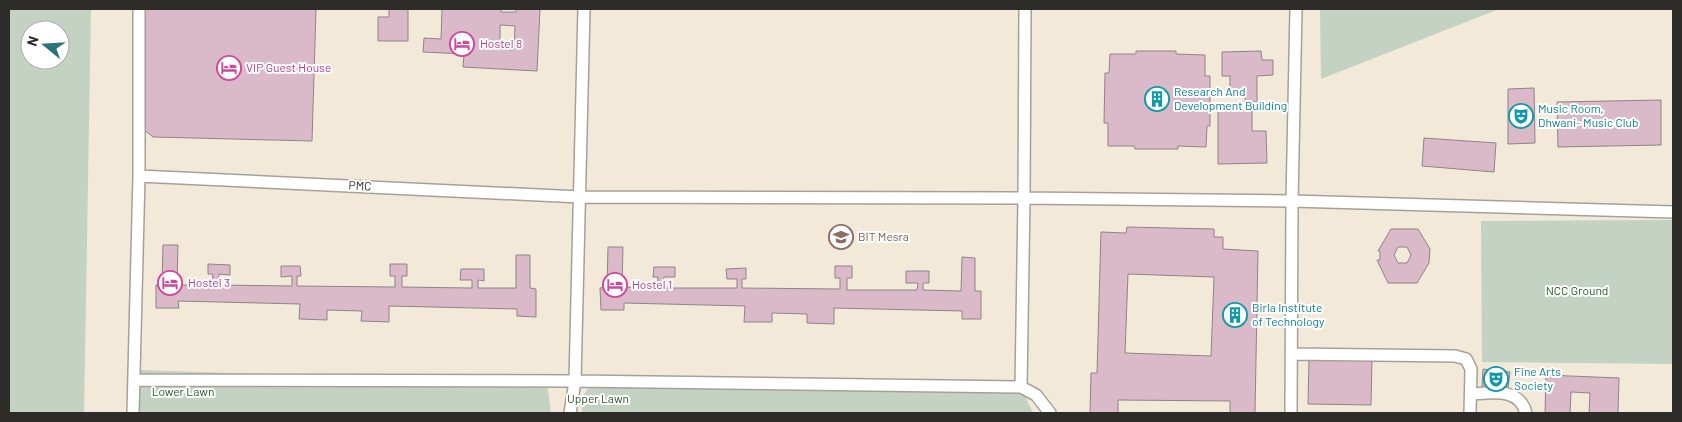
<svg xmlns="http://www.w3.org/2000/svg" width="1682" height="422" font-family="Barlow,sans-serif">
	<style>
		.built { fill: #f3e9d9; fill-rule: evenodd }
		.green { fill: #c3d2c3; fill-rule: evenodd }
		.building { fill: #dab9c9; stroke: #8e8488; fill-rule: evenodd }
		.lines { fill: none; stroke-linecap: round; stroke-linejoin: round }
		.minor-casing { stroke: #a6a198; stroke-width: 14 }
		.minor { stroke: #fff; stroke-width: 11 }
		.labels { text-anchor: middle; stroke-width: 4; stroke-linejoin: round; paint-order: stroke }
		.hotel-label { font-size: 12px; fill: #b23c85; stroke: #fff; text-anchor: start }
		.culture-label { font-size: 12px; fill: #0d838f; stroke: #fff; text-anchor: start }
		.street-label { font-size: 12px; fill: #2e2c28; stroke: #fff }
		.education-label { font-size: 12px; fill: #785e54; stroke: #fff; text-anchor: start }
		.park-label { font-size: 12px; fill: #2c522f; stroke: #fff }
	</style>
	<rect width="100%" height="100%" fill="#fcf7ed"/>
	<path class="built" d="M9 9H1673V413H9ZM30 30H60V60H30Z"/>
	<path class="green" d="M9 9H91L84 413H9ZM30 30H60V60H30Z
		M1320 9H1499L1321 79Z
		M1673 220V364L1482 362 1481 221Z
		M138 370 547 383 551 413H137Z
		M593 385 1014 389 1025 396 1033 413H582C582 402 582 391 593 385Z"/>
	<path class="building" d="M145 9H316L312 141 153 137 142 128Z
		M389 9H408V41H378V17H389Z
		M442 9H501V12H516V9H540L537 71 463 67 464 54 423 52 424 38 441 39ZM500 25 515 26 514 50 500 49Z
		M1136 51H1176V54L1205 55V76H1210V126H1207L1206 147 1178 146V149H1135L1134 146H1108V123H1104L1105 73H1109L1110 54H1136Z
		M1261 51 1262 60H1273V75L1257 76V102H1245V94H1230V76H1222V52Z
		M1534 88 1535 143 1508 144V89Z
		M1661 100V145L1558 147 1557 102Z
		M1252 110V131H1266L1267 163 1218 164V111Z
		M1424 138 1496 143 1494 172 1422 166Z
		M1127 227 1214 229V237H1223V249L1258 251 1255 413H1230V401L1118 400V413H1090L1091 373H1097L1101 232 1126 233ZM1128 274 1214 277 1211 356 1125 353Z
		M1391 229H1418L1430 249 1429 263 1417 283H1388L1377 260H1380V251H1378ZM1398 247H1407L1411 255 1407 263H1398L1394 255Z
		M163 245H178L177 285H212L213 274H208V264L230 265V275L219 274 218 285 292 286V276L281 277V266H300L301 276H297V286L395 287V276H390V264H407V276H402V287L472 288V280H460L461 269H484V281L478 280V288H516V255H530V288L536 289V317L517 316V309L389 306V322L361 321 362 311 327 310V320L299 319 300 304 178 301 179 308H156V285H162Z
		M608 247H623L622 287 657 288 658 277H653L654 267H675V277H664L663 288H737V279H727L726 269 746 268V279H742V288L840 289V278H835V266H852V278H847V290H917L918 283H906V271H929V283H923V290L961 291 962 257 975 258V291H981V319H962V311L834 308V324L807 323V314L772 313V322H744L745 306 624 303V310H601L600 288 607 287Z
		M1309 359 1372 360 1371 405 1308 404Z
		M1483 369 1510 372 1508 388 1482 386Z
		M1546 375 1619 378 1618 413H1589L1590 393 1571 392 1570 413H1545Z"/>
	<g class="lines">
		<defs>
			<path id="minor" d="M139 176 580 197 1024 198 1292 201 1673 212
				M1291 354 1455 356 1466 359 1471 369 1470 413
				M134 380 575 381 1021 387 1036 395 1050 413
				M1021 387 1024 198 1025 9
				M1471 394C1492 393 1519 387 1526 413
				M133 413 139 176V9
				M570 413 575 381 584 9
				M1291 413 1292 201 1296 9"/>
		</defs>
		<use href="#minor" class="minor-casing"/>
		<use href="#minor" class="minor"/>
	</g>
	<defs>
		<symbol id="hotel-ring" viewBox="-11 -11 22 22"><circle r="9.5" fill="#fff" stroke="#d1479c" stroke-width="1.5"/><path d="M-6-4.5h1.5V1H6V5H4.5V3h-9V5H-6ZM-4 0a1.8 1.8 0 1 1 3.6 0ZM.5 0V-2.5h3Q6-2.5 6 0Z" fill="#d1479c"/></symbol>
		<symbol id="building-ring" viewBox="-11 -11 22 22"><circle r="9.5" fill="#fff" stroke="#0f9aa8" stroke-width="1.5"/><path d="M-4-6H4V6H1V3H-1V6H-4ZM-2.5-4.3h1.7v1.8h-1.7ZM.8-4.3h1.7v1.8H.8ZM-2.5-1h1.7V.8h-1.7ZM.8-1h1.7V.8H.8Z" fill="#0f9aa8"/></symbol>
		<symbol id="theatre-ring" viewBox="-11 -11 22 22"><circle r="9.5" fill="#fff" stroke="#0f9aa8" stroke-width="1.5"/><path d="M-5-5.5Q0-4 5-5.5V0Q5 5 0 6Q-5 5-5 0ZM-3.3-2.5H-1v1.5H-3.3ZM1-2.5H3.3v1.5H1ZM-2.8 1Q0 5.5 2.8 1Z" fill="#0f9aa8"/></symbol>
		<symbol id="university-ring" viewBox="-11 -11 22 22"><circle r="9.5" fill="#fff" stroke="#8d6e63" stroke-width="1.5"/><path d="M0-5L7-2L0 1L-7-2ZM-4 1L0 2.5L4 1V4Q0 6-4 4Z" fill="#8d6e63"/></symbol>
	</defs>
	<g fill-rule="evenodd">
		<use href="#hotel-ring" x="448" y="30" width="28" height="28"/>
		<use href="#hotel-ring" x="215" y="54" width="28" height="28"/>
		<use href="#building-ring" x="1143" y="85" width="28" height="28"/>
		<use href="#theatre-ring" x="1507" y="102" width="28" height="28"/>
		<use href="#university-ring" x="827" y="223" width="28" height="28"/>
		<use href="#hotel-ring" x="156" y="269" width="28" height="28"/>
		<use href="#hotel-ring" x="601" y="271" width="28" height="28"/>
		<use href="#building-ring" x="1221" y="301" width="28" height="28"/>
		<use href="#theatre-ring" x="1482" y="365" width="28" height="28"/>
	</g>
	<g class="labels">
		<g class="hotel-label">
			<text x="480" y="48">Hostel 8</text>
			<text x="246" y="72">VIP Guest House</text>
			<text x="188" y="287">Hostel 3</text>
			<text x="632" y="289">Hostel 1</text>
		</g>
		<g class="culture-label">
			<text x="1174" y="96">Research And<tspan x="1174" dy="14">Development Building</tspan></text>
			<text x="1538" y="113">Music Room,<tspan x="1538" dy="14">Dhwani- Music Club</tspan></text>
			<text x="1252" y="312">Birla Institute<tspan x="1252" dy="14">of Technology</tspan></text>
			<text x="1514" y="376">Fine Arts<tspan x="1514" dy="14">Society</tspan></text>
		</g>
		<g class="street-label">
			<text transform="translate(360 186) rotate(3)" y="4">PMC</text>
		</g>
		<g class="education-label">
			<text x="858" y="241">BIT Mesra</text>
		</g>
		<g class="park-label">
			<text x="1577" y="295">NCC Ground</text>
			<text x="183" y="396">Lower Lawn</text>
			<text x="598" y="403">Upper Lawn</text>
		</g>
	</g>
	<rect width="1682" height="422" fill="none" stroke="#2e2c28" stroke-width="20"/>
	<g transform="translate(45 45) rotate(288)"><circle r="24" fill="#ffffff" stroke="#ababa9"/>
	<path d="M0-4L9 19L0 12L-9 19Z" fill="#29737a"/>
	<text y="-8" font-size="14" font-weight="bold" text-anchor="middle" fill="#2e2c28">N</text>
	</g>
</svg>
